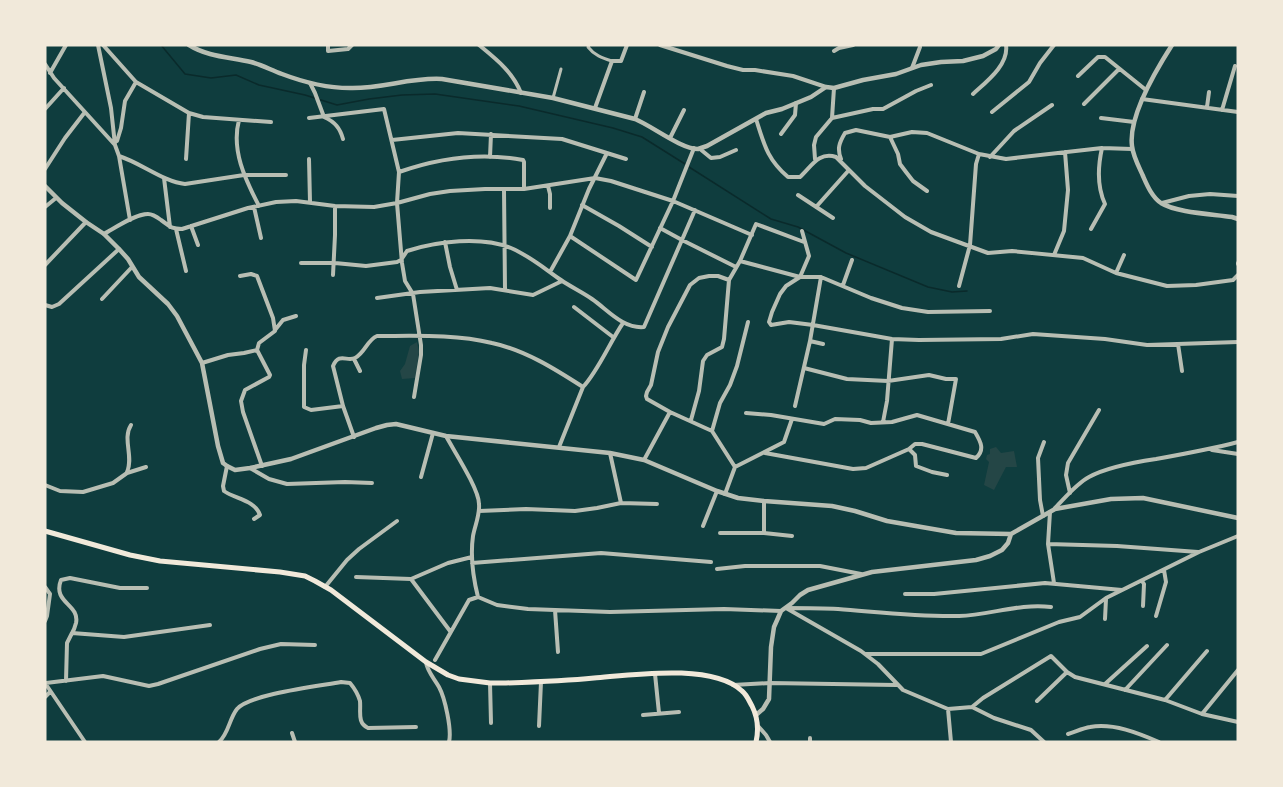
<svg xmlns="http://www.w3.org/2000/svg" width="1283" height="787" font-family="'Alegreya Sans',sans-serif">
	<style>
		.green { fill: #244646 }
		.lines { fill: none; stroke-linecap: round; stroke-linejoin: round }
		.stream { stroke: #0a2a2b; stroke-width: 1.5 }
		.pedestrian { stroke: #b8beb3; stroke-width: 3 }
		.minor { stroke: #b8beb3; stroke-width: 4 }
		.tertiary { stroke: #b8beb3; stroke-width: 4.5 }
		.secondary { stroke: #f1e9da; stroke-width: 5 }
	</style>
	<rect width="100%" height="100%" fill="#0f3d3e"/>
	<path class="green" d="M417 342 419 352 415 378 402 379 400 371 405 364 410 346Z
		M996 447 1001 453 1014 451 1017 467H1006L994 490 984 485 989 462 986 459 987 455 990 454V449Z"/>
	<g class="lines">
		<path class="stream" d="M161 45 185 74 211 78 236 75 259 85 305 95 337 105 369 99 402 95 435 94 519 106 613 128 642 137 685 164
			M689 167 771 219 798 227 846 253 928 287 952 292 967 291"/>
		<path class="pedestrian" d="M589 45 588 47C594 55 602 58 612 61
			M553 98 561 69"/>
		<path class="minor" d="M98 45 111 108 115 145 119 156 130 220
			M103 45 136 82 189 113 203 117 271 122
			M328 45V51L348 49 352 45
			M479 45C496 59 513 72 521 93
			M660 45 727 66 743 70H755L793 76 826 87
			M834 51 839 48 853 45
			M45 64 54 78 115 145
			M912 68 920 47
			M50 73 66 45
			M1078 76 1098 57H1105L1146 90
			M310 83 315 93 324 117C335 122 340 128 343 139
			M973 94C986 82 1009 65 1006 45
			M1142 99 1238 112
			M1084 104 1119 69
			M1207 107 1209 92
			M595 108 612 61H621L627 45
			M45 109 64 88
			M1222 110 1235 66
			M992 112 1029 82 1040 63 1054 45
			M309 118 384 109 399 172 397 203 402 263 405 281 413 294 421 345V355L414 397
			M832 118 873 109H883L916 91 931 85
			M1101 118 1134 122
			M635 119 644 92
			M756 119C764 144 767 159 788 177H800C811 167 819 151 836 157L865 186 905 217 931 232 988 253 1012 251 1083 258 1116 273 1167 286 1196 285 1233 280 1238 275
			M239 120C231 150 245 179 259 206
			M781 134 795 115 796 103
			M890 137 898 154 900 164 906 172 913 181 927 191
			M670 138 684 110
			M392 140 458 133 562 139 626 159
			M117 141 121 128 125 101 136 82
			M700 149 711 158 720 157 736 150
			M119 156C141 163 164 182 185 184L244 175H286
			M490 157 491 134
			M990 157 1014 131 1052 105
			M186 159 189 113
			M309 159 310 202
			M815 159 814 145 816 137 832 118 834 88
			M841 159C837 149 839 143 845 133L856 130 890 137 912 132 927 133 979 154 1006 159 1102 148 1132 149
			M45 169 65 138 85 112
			M399 172C439 158 480 152 523 160L524 162V189
			M164 178 170 227
			M548 186 550 194V208
			M504 190 505 289
			M798 195 833 218
			M1162 203 1189 196 1210 194 1238 196
			M582 205 619 226 652 247
			M45 207 56 198
			M254 207 261 238
			M816 207 849 170
			M191 226 198 245
			M660 228 682 240 736 267
			M176 229 186 271
			M1091 229 1105 204C1097 187 1098 166 1102 148
			M802 231 809 256 800 277 786 286 780 294 772 312 769 322 771 325 789 322 813 325 892 339 919 340 1001 339 1033 334 1105 339 1147 345 1238 342
			M104 234C115 228 135 214 148 214 152 214 157 217 161 220 170 226 170 229 182 229L248 208 276 202 296 201 335 206 374 207 397 203 430 194 450 191 485 189H524L595 178 611 181 673 201 752 235
			M570 236 636 280 673 201 694 148
			M445 242 450 267 457 290
			M1054 255 1064 231 1068 190 1065 152
			M740 261 800 277H821L871 298 902 308 928 312 990 311
			M301 263H335L366 266 397 262 401 260 407 251C437 241 482 236 511 248 530 256 545 269 561 280 571 287 582 292 592 299 608 310 623 329 644 327L695 210
			M1238 263V264
			M45 265 86 222
			M550 272 570 236 589 189 607 153
			M1116 273 1124 255
			M333 275 335 235V207
			M240 276 251 274 257 276 273 318 275 331 259 343 257 350
			M729 280 718 276H709L699 278 690 285 668 327 658 352 651 385 647 392 646 396 647 399 670 412 712 431 735 467
			M843 285 852 260
			M959 286 970 245 976 164 979 154
			M377 298 420 292 490 288 533 295 562 281
			M102 299 132 267
			M45 305 52 307 59 304 119 249
			M574 307 613 337
			M275 330 283 320 296 316
			M810 341 823 344
			M1178 344 1182 371
			M257 350 270 375 269 377 245 390 241 401 243 412 262 466
			M306 350 304 365V407L311 410 343 406
			M354 359 360 371
			M202 363 228 355 244 353 257 350
			M804 368 847 379 888 381 929 375 946 379H956L948 424
			M795 406 810 341 821 277
			M746 413 771 415 824 424 835 419 860 420 871 423 892 422 917 415 975 432C981 442 985 450 976 458L922 444H915L909 449 866 468 853 469 765 453
			M691 420 699 391 703 361 707 355 722 347 724 339 729 280 740 261 756 224 804 242
			M883 422 887 401 892 339
			M712 431 720 403 730 385 737 366 748 322
			M446 436C454 451 479 489 479 504 480 515 475 525 473 536 470 557 473 577 478 597
			M354 437 343 406 333 366C339 352 347 362 355 358 365 353 367 340 377 336 415 336 455 334 492 343 525 350 555 369 583 387
			M559 447 583 387C598 371 610 342 623 323
			M909 449 915 455 916 466 932 472 947 475
			M1212 450 1238 454
			M610 453 621 503
			M644 460 670 412
			M227 466 223 486 224 491C235 499 255 500 260 515L254 519
			M250 468 269 479 287 484 345 482 372 483
			M127 472C134 457 122 439 131 425
			M421 477 433 433
			M45 485 60 491 83 492 113 483 127 473 146 467
			M1070 493 1066 475 1068 463 1099 410
			M725 494 735 467 784 442 792 419
			M1055 508C1065 498 1076 484 1089 477 1107 467 1136 462 1156 459 1184 454 1211 449 1238 442
			M479 511 526 509 575 511 597 508 621 503 657 504
			M1050 512 1048 544 1054 583
			M1043 516 1040 500 1038 458 1044 442
			M703 526 717 491
			M720 533H764L792 536
			M764 533V501
			M1048 544 1117 546 1198 552
			M472 563 601 553 711 562
			M717 569 745 566H820L861 574
			M356 577 411 579 448 563 472 557
			M411 579 450 631
			M1142 581 1144 584 1143 606
			M45 587 50 594 47 616 45 621
			M325 587 347 560 359 549 397 521
			M905 594H934L1045 583 1122 590
			M478 597 497 605 528 609 610 612 724 609 781 611
			M786 608 861 651 878 664 903 690 948 709 972 707 994 718 1031 730 1044 742
			M787 608C804 608 821 608 838 609 878 612 918 617 959 616 990 615 1020 603 1051 607
			M555 610 558 652
			M1156 616 1166 582 1164 570
			M1105 619 1106 599
			M72 633C74 630 75 627 76 623 80 604 52 603 61 580L70 578 120 588H147
			M866 654H981L1059 622 1080 617 1106 598 1199 552 1238 536
			M435 660 469 600 478 597
			M426 662C427 671 434 678 439 687 445 698 452 730 449 742
			M655 674 659 713
			M66 681 67 643 72 633 124 637 210 625
			M45 683 85 742
			M46 683 103 676 149 686 158 684 260 649 281 644 315 645
			M490 683 491 723
			M1105 684 1147 646
			M733 685 770 683 896 685
			M1125 690 1167 645
			M45 697 50 692
			M1165 700 1207 651
			M1037 701 1067 672
			M972 707 983 698 1051 656 1067 672 1075 677 1165 700 1202 714 1238 722
			M948 709 951 742
			M1202 714 1238 670
			M643 715 679 712
			M539 726 541 682
			M758 726 766 735 770 742
			M292 733 295 742
			M1068 734C1075 732 1083 728 1090 727 1114 723 1138 733 1159 742
			M810 738V742
			M219 742C229 733 229 719 237 709 250 694 319 686 341 682L350 683C355 689 358 694 360 701 361 712 357 723 368 728L416 727"/>
		<path class="tertiary" d="M189 45C208 57 230 57 251 62 262 65 271 70 282 74 303 82 327 88 350 88 381 89 411 77 442 79L553 98 635 119C652 126 681 149 698 149 701 148 704 147 707 146L766 113 782 109 811 97 826 87 834 88 863 80 896 74 921 65 941 62 963 61 983 56 996 49 999 45
			M1172 45C1156 70 1128 116 1132 146 1133 156 1139 167 1143 176 1147 185 1152 197 1161 203 1177 213 1213 214 1232 217L1238 219
			M45 186 62 203 86 222 104 234 119 249 128 259 139 277 168 304 177 316 202 363 218 446 223 463 227 466 235 470 250 468 291 459 376 428 387 425 396 424 446 436 610 453 644 460 717 491 738 498 764 501 832 506 855 511 887 521 956 533 1011 534
			M756 715 763 709 769 699 771 647 774 627 778 618 781 611 792 603 800 595 808 590 872 572 976 560 990 556 1002 550 1008 543 1011 534 1055 509 1111 499 1143 498 1238 518"/>
		<path class="secondary" d="M45 531 130 555 160 561 280 572 305 576 315 581 331 590 426 662 448 675 459 679 490 683H506C535 682 564 681 594 678 632 675 712 663 742 691 747 695 749 701 752 706 758 718 759 729 756 742"/>
	</g>
	<rect width="1283" height="787" fill="none" stroke="#f1e9da" stroke-width="93"/>
</svg>
